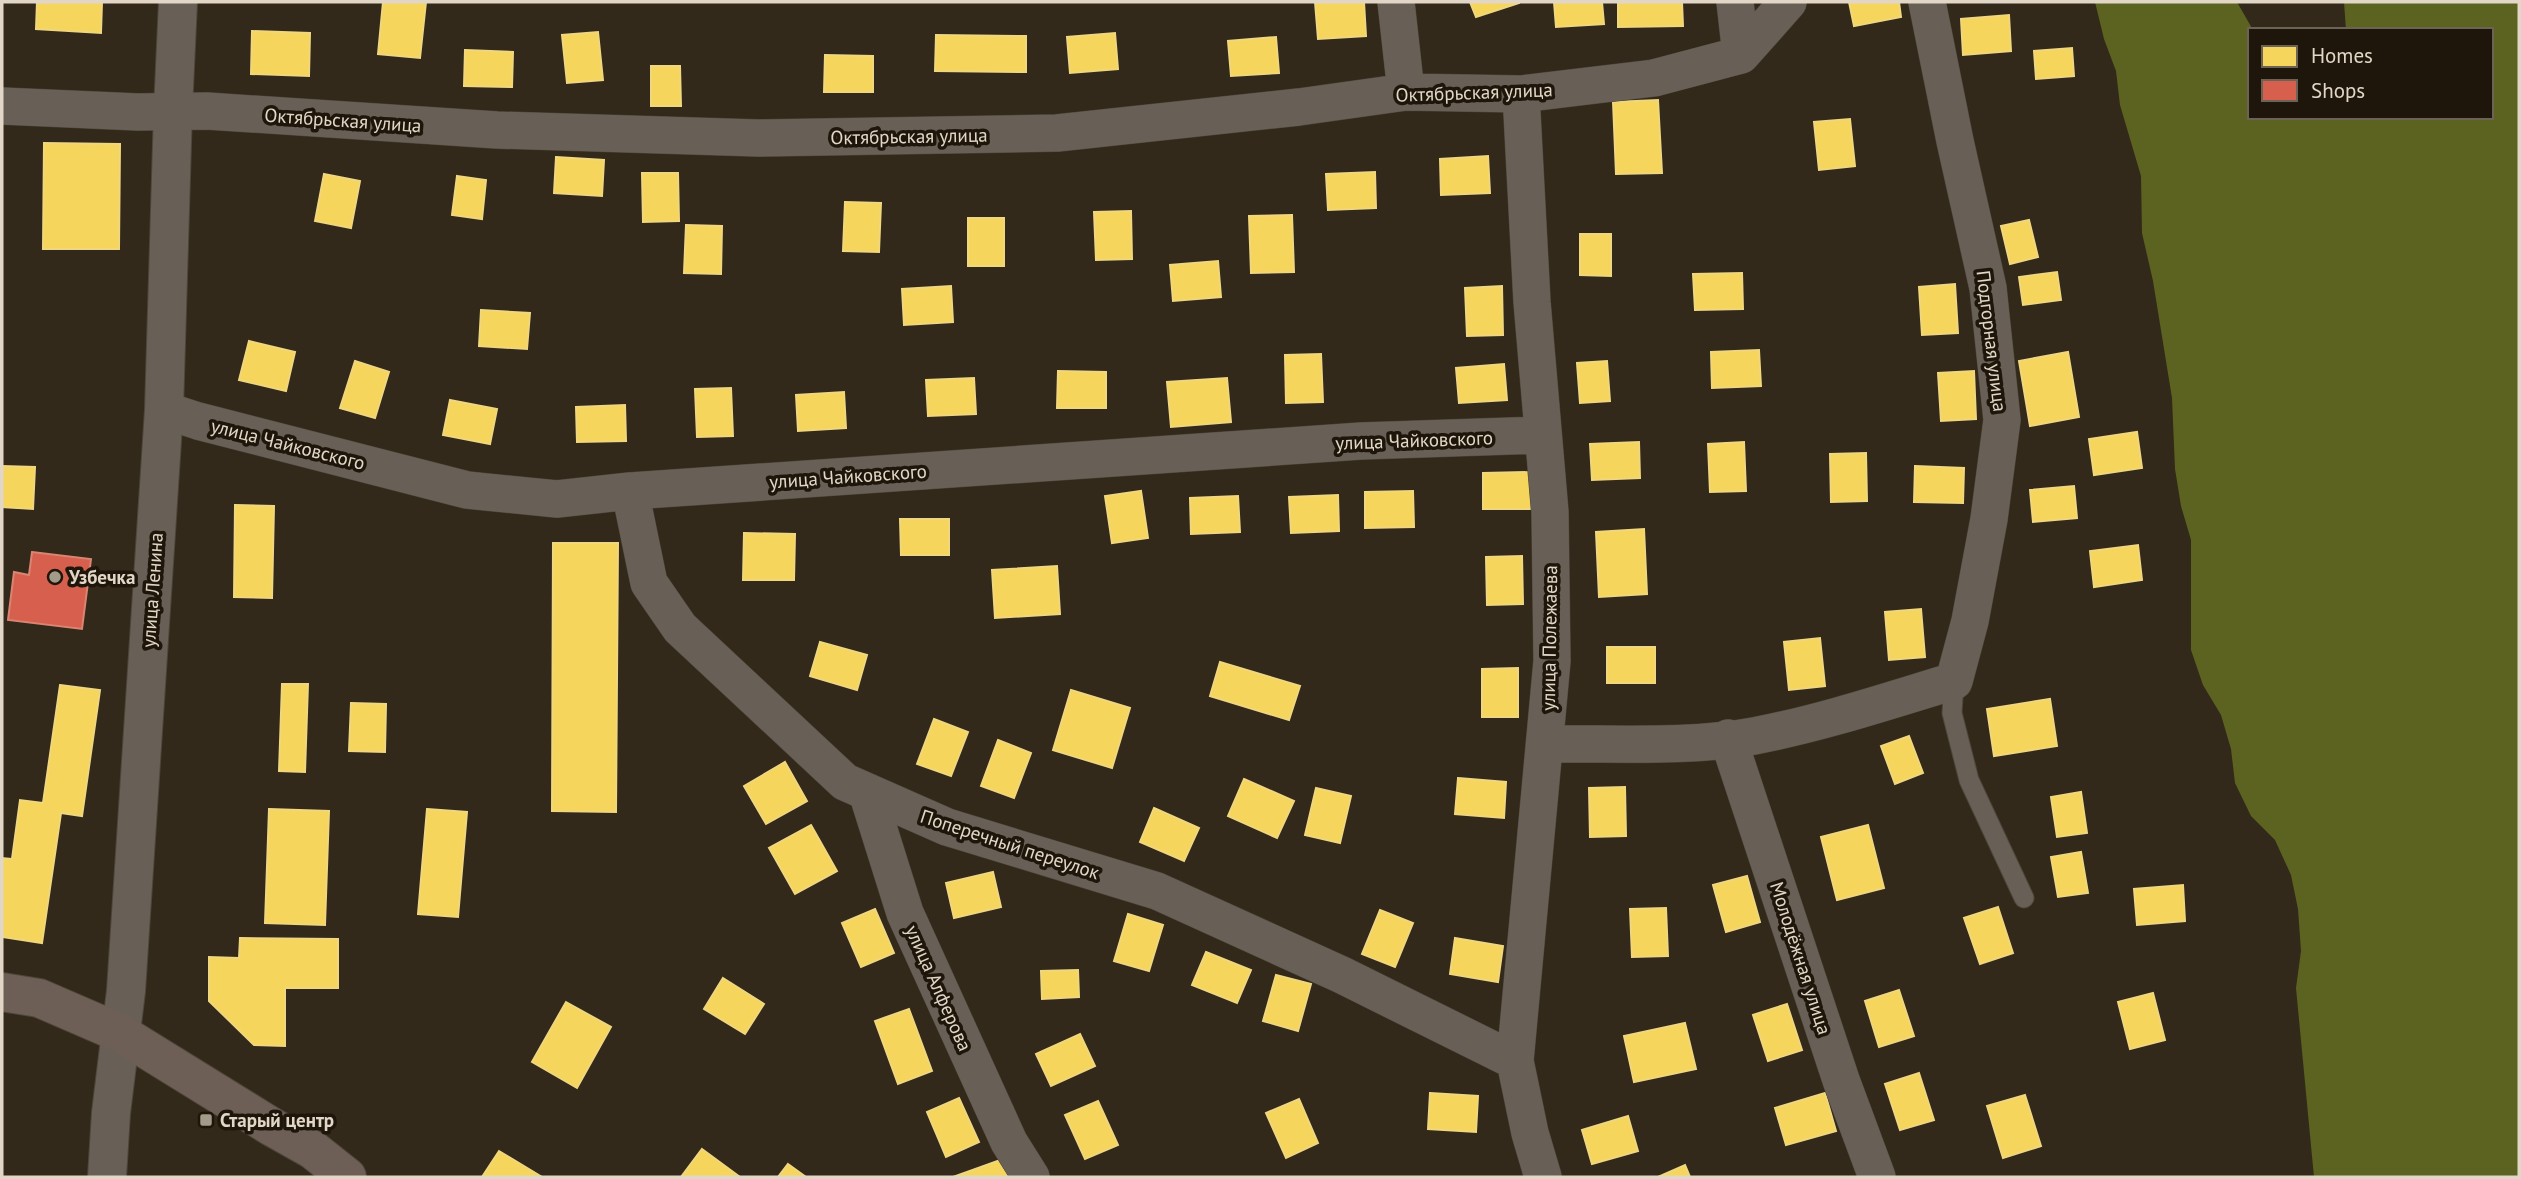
<svg xmlns="http://www.w3.org/2000/svg" width="2521" height="1179" font-family="'PT Sans',sans-serif">
	<style>
		.forest { fill: #5c6321 }
		.homes { fill: #f6d55c; stroke: #f0d67c; stroke-width: 2 }
		.shops { fill: #d6604d; stroke: #da8472; stroke-width: 2 }
		.lines { fill: none; stroke-linecap: round; stroke-linejoin: round }
		.lane-casing { stroke: #4e463a; stroke-width: 21 }
		.street-casing { stroke: #4e463a; stroke-width: 38 }
		.secondary-casing { stroke: #4e463a; stroke-width: 40 }
		.primary-casing { stroke: #4e463a; stroke-width: 40 }
		.lane { stroke: #686056; stroke-width: 19 }
		.street { stroke: #686056; stroke-width: 37 }
		.secondary { stroke: #686056; stroke-width: 38 }
		.primary { stroke: #6d5f55; stroke-width: 38 }
		.poi-dot { fill: #a49a8a; stroke: #1e160a; stroke-width: 2.5 }
		.labels { text-anchor: middle; stroke-width: 7; stroke-linejoin: round; paint-order: stroke }
		.street-label { font-size: 19px; fill: #e2d7c7; stroke: #1e160a }
		.poi-label { font-size: 19px; font-weight: bold; fill: #e2d7c7; stroke: #1e160a; text-anchor: start }
	</style>
	<rect width="100%" height="100%" fill="#32291a"/>
	<path class="forest" d="M2095 2H2237L2253 30H2250V117H2491V30H2346L2344 2H2519V1177H2314L2296 988 2301 951 2298 909 2291 875 2275 840 2251 816 2235 783 2231 749 2221 715 2203 685 2191 650V540L2181 506 2175 469 2172 398 2153 281 2142 233 2141 176 2120 105 2116 71 2104 39Z"/>
	<path class="homes" d="M37 2H102L101 33 36 29Z
		M383 2H426L420 58 378 54Z
		M1315 2H1364L1366 36 1318 39Z
		M1470 2H1519V3L1476 17Z
		M1554 2H1602L1604 24 1556 27Z
		M1618 2H1682L1683 26 1618 27Z
		M1849 2H1899L1901 17 1854 26Z
		M2009 15 2011 51 1963 55 1961 19Z
		M252 31 310 33 309 76 251 74Z
		M598 32 603 80 567 83 562 35Z
		M1115 33 1118 69 1070 73 1067 37Z
		M936 35 1026 36V72L935 71Z
		M1276 37 1279 73 1231 76 1228 41Z
		M2072 48 2074 76 2036 79 2034 51Z
		M465 50 513 52 512 87 464 86Z
		M825 55 873 56V92H824Z
		M651 66H680L681 106H651Z
		M1658 100 1662 173 1616 174 1613 102Z
		M1850 119 1855 166 1819 170 1814 122Z
		M44 143 120 144 119 249H43Z
		M1488 156 1490 193 1441 195 1440 159Z
		M556 157 604 160 602 196 554 193Z
		M1375 172 1376 208 1328 210 1326 174Z
		M642 173H678L679 221 643 222Z
		M324 174 360 181 351 228 315 221Z
		M457 176 486 180 482 219 452 215Z
		M845 202 881 203 879 252 843 251Z
		M1131 211 1132 259 1096 260 1094 212Z
		M1292 215 1294 272 1251 273 1249 216Z
		M968 218H1004V266H968Z
		M2029 220 2038 257 2010 264 2001 226Z
		M686 225 722 226 721 274 684 273Z
		M1580 234H1611V276L1580 275Z
		M1218 261 1221 297 1173 301 1170 265Z
		M2057 272 2061 300 2023 305 2019 277Z
		M1742 273 1743 309 1695 310 1693 274Z
		M1955 284 1958 333 1922 335 1919 287Z
		M951 286 953 322 904 325 902 289Z
		M1502 286 1503 335 1467 336 1465 288Z
		M481 310 530 313 527 349 479 346Z
		M249 341 295 352 286 391 239 380Z
		M1759 350 1761 386 1712 388 1711 352Z
		M2068 352 2079 417 2030 426 2019 361Z
		M1321 354 1323 402 1286 403 1285 355Z
		M355 361 389 372 375 418 340 408Z
		M1607 361 1610 401 1580 403 1577 363Z
		M1504 364 1507 400 1459 403 1456 368Z
		M1058 371 1106 372V408H1057Z
		M1974 371 1976 419 1941 421 1938 373Z
		M974 378 976 414 928 416 926 380Z
		M1227 378 1231 422 1171 427 1167 382Z
		M731 388 733 436 697 437 695 389Z
		M844 392 846 428 798 431 796 395Z
		M450 400 497 409 490 444 443 435Z
		M625 405 626 441 577 442 576 407Z
		M2137 432 2142 468 2094 475 2089 439Z
		M1639 442 1640 478 1592 480 1590 444Z
		M1744 442 1746 491 1710 492 1708 444Z
		M1866 453 1867 501 1831 502 1830 454Z
		M2 466 35 467 33 509 2 507Z
		M1915 466 1964 468 1963 503 1914 502Z
		M1531 472V509H1483V473Z
		M2074 486 2077 518 2033 522 2030 490Z
		M1141 491 1148 538 1112 543 1105 496Z
		M1413 491 1414 527 1365 528V492Z
		M1338 495 1339 531 1291 533 1289 497Z
		M1238 496 1240 532 1191 534 1190 498Z
		M235 505 274 506 272 598 234 597Z
		M900 519H949V555H901Z
		M1644 529 1647 594 1599 597 1596 532Z
		M744 533 795 534 794 580H743Z
		M553 543H618L616 812 552 811Z
		M2138 545 2142 580 2094 587 2090 551Z
		M1522 556 1523 604 1487 605 1486 557Z
		M1057 566 1060 614 995 618 992 570Z
		M1921 609 1925 657 1889 660 1885 612Z
		M1820 638 1825 686 1789 690 1784 642Z
		M820 642 867 655 857 690 810 676Z
		M1607 647H1655V683H1607Z
		M1220 662 1300 686 1289 720 1210 696Z
		M1518 668V717H1482V669Z
		M282 684H308L305 772 279 771Z
		M60 685 100 690 82 816 61 813 42 943 2 937V858L12 859 20 800 43 803Z
		M1071 690 1130 708 1112 768 1053 750Z
		M2050 699 2057 746 1994 756 1987 709Z
		M351 703 386 704 385 752 349 751Z
		M934 719 968 732 951 776 917 764Z
		M1909 736 1923 773 1895 784 1881 746Z
		M998 740 1031 753 1014 798 981 786Z
		M785 762 807 801 766 824 744 786Z
		M1458 778 1506 782 1504 818 1455 814Z
		M1244 779 1294 801 1277 838 1228 816Z
		M1625 787 1626 836 1590 837 1589 788Z
		M1316 788 1351 796 1340 843 1305 835Z
		M2081 792 2087 833 2057 837 2051 797Z
		M1154 808 1199 828 1184 861 1140 842Z
		M269 809 329 811 325 925 265 923Z
		M427 809 467 812 458 917 418 914Z
		M811 825 837 871 795 894 769 848Z
		M1868 825 1884 888 1837 900 1821 837Z
		M2081 852 2088 893 2058 897 2051 857Z
		M993 872 1001 907 954 918 946 883Z
		M1747 876 1760 922 1726 932 1713 885Z
		M2183 885 2185 921 2137 925 2134 889Z
		M1998 907 2013 953 1980 964 1964 918Z
		M1666 908 1668 956 1632 957 1630 909Z
		M875 909 894 953 861 967 842 923Z
		M1380 910 1413 923 1395 967 1362 954Z
		M1128 914 1163 925 1149 971 1114 961Z
		M240 938 338 939V988H285V1046L254 1045 209 1001V957L239 958Z
		M1455 938 1503 946 1498 982 1450 974Z
		M1206 952 1251 970 1237 1003 1192 985Z
		M1078 970 1079 997 1042 999 1041 971Z
		M1276 975 1311 984 1298 1031 1263 1021Z
		M723 978 764 1004 745 1034 704 1009Z
		M1899 990 1914 1036 1879 1047 1865 1001Z
		M2153 993 2165 1040 2130 1049 2118 1002Z
		M566 1002 611 1027 577 1088 532 1062Z
		M1787 1004 1802 1050 1768 1061 1753 1015Z
		M909 1009 932 1071 898 1084 875 1021Z
		M1685 1023 1696 1069 1634 1082 1624 1036Z
		M1080 1034 1095 1066 1051 1086 1036 1054Z
		M1919 1073 1934 1120 1900 1130 1885 1084Z
		M1430 1093 1478 1096 1476 1132 1428 1129Z
		M1825 1093 1836 1131 1786 1145 1775 1108Z
		M2025 1095 2041 1146 2003 1158 1987 1106Z
		M959 1098 979 1142 946 1157 927 1112Z
		M1299 1099 1318 1143 1286 1158 1266 1113Z
		M1098 1101 1118 1145 1085 1159 1065 1115Z
		M1628 1116 1638 1151 1592 1164 1582 1130Z
		M702 1149 740 1177H681Z
		M499 1151 542 1177H482Z
		M1003 1159 1010 1177H953Z
		M788 1164 806 1177H778Z
		M1685 1165 1690 1177H1658Z"/>
	<path class="shops" d="M32 552 91 559 82 629 8 620 14 572 29 575Z"/>
	<g class="lines">
		<defs>
			<path id="lane" d="M1954 681 1952 713 1969 780 2024 898"/>
			<path id="street" d="M1396 2 1406 92
				M1735 2 1741 55
				M1521 94 1532 302 1550 512 1552 661 1515 1061 1530 1133 1543 1177
				M2 106 138 112 207 111 497 130 758 138 1057 133 1299 107 1406 92 1521 94 1654 78 1741 55 1788 2
				M164 410 198 421 467 490 557 499 630 491 1361 441 1543 435
				M630 491 649 583 680 628 845 782 947 827 1157 891 1342 975 1515 1061
				M1728 738 1841 1080 1877 1177
				M1546 744C1612 743 1690 748 1754 736 1822 723 1888 701 1954 681L1970 621 1989 519 2002 420 1988 288 1955 141 1927 2
				M867 792 905 913 1009 1142 1031 1177"/>
			<path id="secondary" d="M107 1177 111 1113 126 991 164 410 173 110 178 2"/>
			<path id="primary" d="M2 992 39 998 120 1033 272 1127 313 1150 347 1177"/>
		</defs>
		<use href="#lane" class="lane-casing"/>
		<use href="#street" class="street-casing"/>
		<use href="#secondary" class="secondary-casing"/>
		<use href="#primary" class="primary-casing"/>
		<use href="#lane" class="lane"/>
		<use href="#street" class="street"/>
		<use href="#secondary" class="secondary"/>
		<use href="#primary" class="primary"/>
	</g>
	<g class="poi-dot">
		<circle cx="55" cy="577" r="7"/>
		<rect x="199" y="1113" width="14" height="14" rx="3.5"/>
	</g>
	<g class="labels">
		<g class="street-label">
			<text transform="translate(1474 92) rotate(-2)" y="7">Октябрьская улица</text>
			<text transform="translate(343 120) rotate(4)" y="7">Октябрьская улица</text>
			<text transform="translate(909 136) rotate(-1)" y="7">Октябрьская улица</text>
			<text transform="translate(1992 341) rotate(83)" y="7">Подгорная улица</text>
			<text transform="translate(1414 440) rotate(-2)" y="7">улица Чайковского</text>
			<text transform="translate(288 444) rotate(14)" y="7">улица Чайковского</text>
			<text transform="translate(848 476) rotate(-4)" y="7">улица Чайковского</text>
			<text transform="translate(152 590) rotate(-86)" y="7">улица Ленина</text>
			<text transform="translate(1549 638) rotate(-89)" y="7">улица Полежаева</text>
			<text transform="translate(1010 844) rotate(18)" y="7">Поперечный переулок</text>
			<text transform="translate(1801 958) rotate(72)" y="7">Молодёжная улица</text>
			<text transform="translate(939 988) rotate(66)" y="7">улица Алферова</text>
		</g>
		<g class="poi-label">
			<text x="69" y="584">Узбечка</text>
			<text x="220" y="1127">Старый центр</text>
		</g>
	</g>
	<rect width="2521" height="1179" fill="none" stroke="#e2d7c7" stroke-width="7"/>
	<rect x="2248" y="28" width="245" height="91" fill="#1e160a" stroke="#6c6356" stroke-width="2"/>
	<rect x="2262" y="46" width="35" height="21" fill="#f6d55c" stroke="#6c6356" stroke-width="2"/>
	<text x="2311" y="63" font-size="21" fill="#e2d7c7">Homes</text>
	<rect x="2262" y="80" width="35" height="21" fill="#d6604d" stroke="#6c6356" stroke-width="2"/>
	<text x="2311" y="98" font-size="21" fill="#e2d7c7">Shops</text>
</svg>
